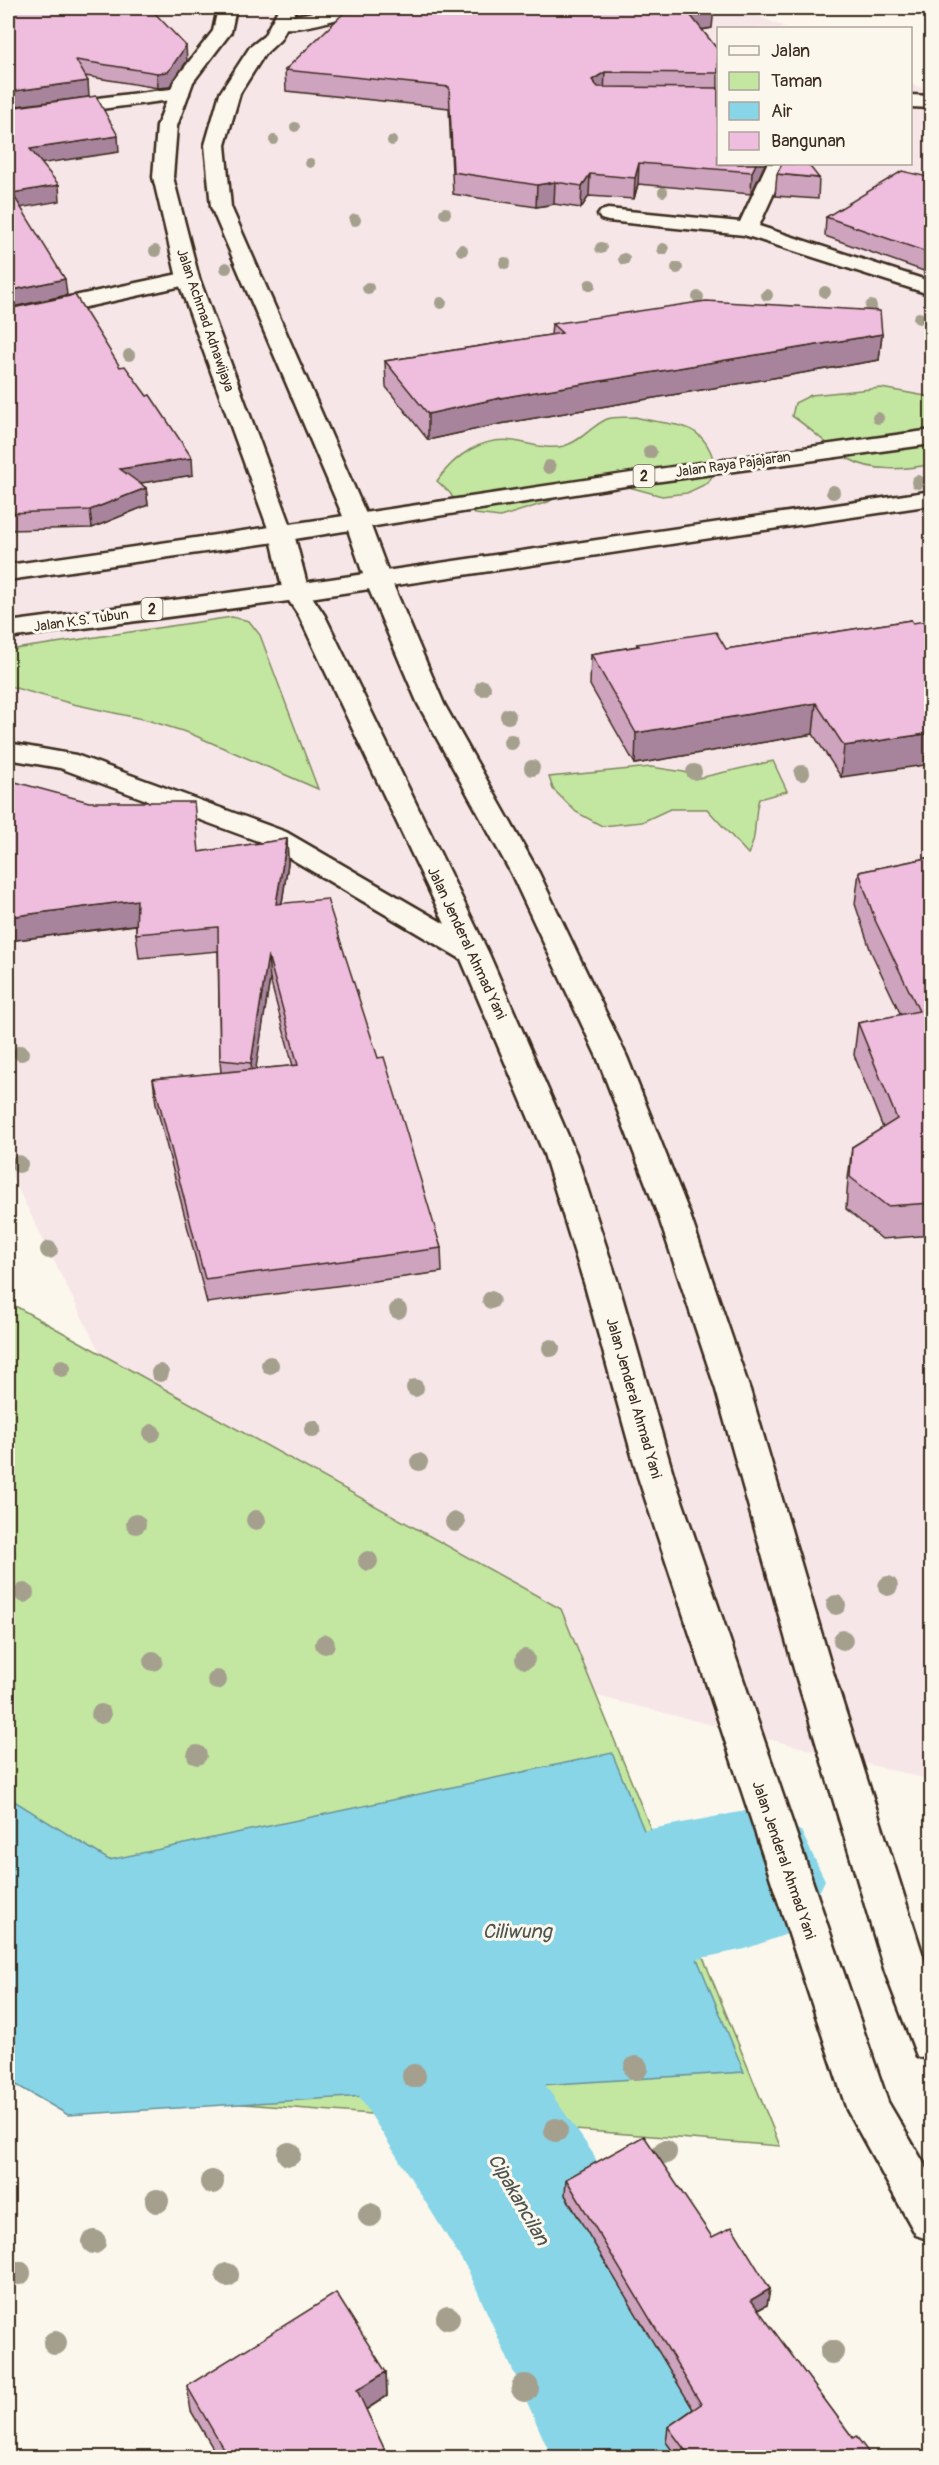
<svg xmlns="http://www.w3.org/2000/svg" width="939" height="2465" font-family="Pangolin,sans-serif">
	<style>
		.built { fill: #f7e6e8 }
		.green { fill: #c3e7a1; stroke: #7f8860; stroke-width: 1.5 }
		.water { fill: #88d5e7; stroke: #699197; stroke-width: 1.5 }
		.lines { fill: none; stroke-linecap: round; stroke-linejoin: round }
		.river { fill: #88d5e7; fill-rule: evenodd }
		.minor-casing { stroke: #3b2a1e; stroke-width: 5 }
		.major-casing { stroke: #3b2a1e; stroke-width: 5 }
		.highway-casing { stroke: #3b2a1e; stroke-width: 5 }
		.minor { fill: #fbf7ec; fill-rule: evenodd }
		.major { fill: #fbf7ec; fill-rule: evenodd }
		.highway { fill: #fbf7ec; fill-rule: evenodd }
		.tree { fill: #a4a08d }
		.wall { fill: #cea3be; stroke: #3b2a1e; stroke-width: 1.5; fill-rule: evenodd }
		.shaded-wall { fill: #a7849b; stroke: #3b2a1e; stroke-width: 1.5 }
		.building { fill: #efbddd; stroke: #3b2a1e; stroke-width: 1.5 }
		.labels { text-anchor: middle; stroke-width: 6; stroke-linejoin: round; paint-order: stroke }
		.far-street-label { font-size: 14px; fill: #3b2a1e; stroke: #fbf7ec }
		.shield { fill: #fbf7ec; stroke: #75685c; stroke-width: 1.5 }
		.shield-label { font-size: 14px; font-weight: bold; fill: #3b2a1e }
		.street-label { font-size: 15px; fill: #3b2a1e; stroke: #fbf7ec }
		.near-water-label { font-size: 20px; font-style: italic; fill: #4e5550; stroke: #fbf7ec }
	</style>
	<rect width="100%" height="100%" fill="#fbf7ec"/>
	<filter id="ink" filterUnits="userSpaceOnUse"><feTurbulence type="fractalNoise" baseFrequency=".0167" numOctaves="2"/><feDisplacementMap in="SourceGraphic" scale="12" xChannelSelector="R" yChannelSelector="G"/><feConvolveMatrix kernelMatrix="1 2 1 2 8 2 1 2 1" color-interpolation-filters="sRGB"/></filter>
	<g filter="url(#ink)">
		<path class="built" d="M8 8H739L787 28H718V164H910L911 83 931 92V1780L541 1682 120 1393 8 1169Z"/>
		<path class="green" d="M881 388 931 397V464C907 470 871 472 849 459 828 447 812 429 792 416L795 403 811 395Z
			M635 417C676 428 705 418 716 469L708 483 687 493 662 496 614 483 565 492 548 502 500 517 475 514 456 503 450 493 437 481C454 456 482 436 514 441 532 444 547 450 564 446 582 441 591 426 607 419 615 416 627 418 635 417Z
			M232 617 249 621 260 635 318 789 189 733 147 720 73 704 8 686V650Z
			M773 761 787 791 759 799C753 818 758 837 748 854L707 809H670L642 822 602 826 576 812 553 789 549 777 651 767 684 772 699 778Z
			M8 1302 561 1609 780 2146 116 2094 8 1993Z"/>
		<path class="water" d="M612 1753 744 2072 68 2115 8 2080V1797L109 1860Z"/>
		<g class="lines">
			<path class="river" d="M745 1811 801 1831 825 1880 801 1929 745 1949 495 2001 484 1997 592 2152 714 2392 741 2458H552L468 2270 304 2008 281 1957 304 1906 362 1884 420 1906 423 1911 438 1879 495 1859Z"/>
			<defs>
				<path id="minor" d="M335 8H362L360 12C344 17 283 38 273 23 277 17 323 11 335 8Z
					M179 88 186 90 189 94 186 98 8 121V109Z
					M910 95 932 96V108L910 107Z
					M767 164H787L759 226 932 282V295L744 235 608 221 601 219 598 215 601 211 608 209 740 222Z
					M188 272 196 273 199 278 196 283 8 324V310Z"/>
				<path id="major" d="M218 8H236L231 32 193 82 177 126 173 177 199 278 294 534 309 592 325 616 489 954 576 1154 619 1286 674 1477 888 2102 932 2177V2241L916 2235 847 2110 638 1477 585 1286 544 1154 461 959 266 844 60 768 8 759V743L76 755 286 832 445 924 299 616 283 592 270 534 177 278 153 177 157 126 174 81 213 31Z
					M279 8H297L280 40 264 55 240 93 225 145 231 207 369 521 391 580 444 704 539 873 627 1057 690 1215 750 1390 832 1669 932 1984V2061L917 2056 885 1972 794 1669 716 1390 658 1215 597 1057 511 873 418 704 365 580 345 521 211 207 205 145 220 93 250 47 264 36Z"/>
				<path id="highway" d="M932 430V444L625 486 282 541 8 580V565C316 522 623 472 932 430Z
					M932 491V505L296 600 8 638V622L296 584Z"/>
			</defs>
			<use href="#minor" class="minor-casing"/>
			<use href="#major" class="major-casing"/>
			<use href="#highway" class="highway-casing"/>
			<use href="#minor" class="minor"/>
			<use href="#major" class="major"/>
			<use href="#highway" class="highway"/>
		</g>
		<g class="tree">
			<circle cx="295" cy="127" r="5"/>
			<circle cx="274" cy="140" r="5"/>
			<circle cx="392" cy="141" r="5"/>
			<circle cx="310" cy="163" r="5"/>
			<circle cx="663" cy="192" r="5"/>
			<circle cx="445" cy="213" r="6"/>
			<circle cx="355" cy="220" r="6"/>
			<circle cx="601" cy="248" r="6"/>
			<circle cx="663" cy="249" r="6"/>
			<circle cx="462" cy="250" r="6"/>
			<circle cx="155" cy="251" r="6"/>
			<circle cx="624" cy="259" r="6"/>
			<circle cx="505" cy="263" r="6"/>
			<circle cx="226" cy="268" r="6"/>
			<circle cx="677" cy="268" r="6"/>
			<circle cx="590" cy="285" r="6"/>
			<circle cx="368" cy="288" r="6"/>
			<circle cx="825" cy="292" r="6"/>
			<circle cx="767" cy="295" r="6"/>
			<circle cx="698" cy="297" r="6"/>
			<circle cx="441" cy="303" r="6"/>
			<circle cx="871" cy="306" r="6"/>
			<circle cx="919" cy="318" r="6"/>
			<circle cx="129" cy="355" r="6"/>
			<circle cx="878" cy="418" r="6"/>
			<circle cx="650" cy="452" r="7"/>
			<circle cx="549" cy="467" r="7"/>
			<circle cx="918" cy="482" r="7"/>
			<circle cx="833" cy="492" r="7"/>
			<circle cx="483" cy="688" r="8"/>
			<circle cx="508" cy="716" r="8"/>
			<circle cx="511" cy="742" r="8"/>
			<circle cx="532" cy="768" r="8"/>
			<circle cx="694" cy="772" r="8"/>
			<circle cx="802" cy="773" r="8"/>
			<circle cx="21" cy="1053" r="8"/>
			<circle cx="19" cy="1164" r="9"/>
			<circle cx="49" cy="1250" r="9"/>
			<circle cx="491" cy="1300" r="9"/>
			<circle cx="398" cy="1310" r="9"/>
			<circle cx="551" cy="1348" r="9"/>
			<circle cx="270" cy="1365" r="9"/>
			<circle cx="62" cy="1368" r="9"/>
			<circle cx="160" cy="1373" r="9"/>
			<circle cx="415" cy="1388" r="9"/>
			<circle cx="313" cy="1429" r="9"/>
			<circle cx="152" cy="1433" r="9"/>
			<circle cx="419" cy="1462" r="9"/>
			<circle cx="256" cy="1520" r="10"/>
			<circle cx="455" cy="1522" r="10"/>
			<circle cx="136" cy="1524" r="10"/>
			<circle cx="368" cy="1561" r="10"/>
			<circle cx="888" cy="1586" r="10"/>
			<circle cx="24" cy="1593" r="10"/>
			<circle cx="836" cy="1605" r="10"/>
			<circle cx="843" cy="1640" r="10"/>
			<circle cx="325" cy="1644" r="10"/>
			<circle cx="525" cy="1659" r="10"/>
			<circle cx="153" cy="1661" r="10"/>
			<circle cx="217" cy="1680" r="10"/>
			<circle cx="101" cy="1714" r="10"/>
			<circle cx="197" cy="1755" r="10"/>
			<circle cx="636" cy="2068" r="12"/>
			<circle cx="414" cy="2076" r="12"/>
			<circle cx="556" cy="2130" r="12"/>
			<circle cx="665" cy="2152" r="12"/>
			<circle cx="289" cy="2154" r="12"/>
			<circle cx="212" cy="2182" r="12"/>
			<circle cx="157" cy="2201" r="12"/>
			<circle cx="370" cy="2215" r="12"/>
			<circle cx="94" cy="2242" r="12"/>
			<circle cx="19" cy="2273" r="12"/>
			<circle cx="227" cy="2275" r="12"/>
			<circle cx="448" cy="2318" r="12"/>
			<circle cx="55" cy="2343" r="12"/>
			<circle cx="832" cy="2352" r="12"/>
			<circle cx="525" cy="2388" r="14"/>
		</g>
		<path class="wall" d="M8 8 187 61 169 87 158 88 85 76Z
			M712 28 702 30 718 50V164H765L751 194 638 184 634 199 589 196 581 208 554 204 536 207 453 194 449 108 286 91 285 70Z
			M777 174 819 178 818 199 775 196Z
			M932 178V274L825 236 826 217Z
			M8 309 120 367 193 475 140 483 146 488 148 505 92 528 8 530Z
			M552 324 882 334 879 360 500 424 428 440 386 387 385 361 551 335Z
			M911 620 841 777 813 734 635 764 590 685 591 654 637 646V644L726 649Z
			M287 839 288 863 282 903 378 1058 441 1248 442 1272 207 1303 156 1104 153 1079 221 1073 220 1060 218 951 139 958 136 934V925L8 941 199 852ZM270 979 293 1066 255 1069Z
			M932 857V1235L882 1239 846 1209 848 1179 852 1147 883 1128 854 1055 858 1023 901 1015 871 952 855 904 859 872Z
			M566 2179 712 2237 770 2289 767 2305 758 2310 853 2438 872 2457H677L666 2442 668 2427 693 2409 565 2195Z
			M386 2372 387 2396 366 2410 388 2457H218L191 2411 187 2386Z"/>
		<path class="shaded-wall" d="M714 8 712 28 687 32 688 12Z
			M186 46 187 61 169 87 158 88 157 73Z
			M605 72 604 93 592 101V80Z
			M88 81 89 97 8 107V92Z
			M118 136 119 152 32 165 30 149Z
			M639 163 638 184 634 199 635 178Z
			M756 164H765L751 194 752 172Z
			M590 174 589 196 581 208 582 186Z
			M555 182 554 204 536 207 537 185Z
			M59 185 60 201 14 209 12 193Z
			M65 279 67 295 8 308V291Z
			M882 334 879 360 500 424 428 440V414L500 398Z
			M192 458 193 475 122 486 120 469Z
			M146 488 148 505 92 528 90 510Z
			M816 703 813 734 635 764 636 733Z
			M932 733V764L841 777 844 746Z
			M287 839 288 863 278 928 276 904Z
			M137 900 140 924 8 941V917Z
			M268 955 270 979 253 1087 251 1063Z
			M770 2289 767 2305 748 2315 751 2300Z
			M386 2372 387 2396 359 2414 357 2390Z"/>
		<path class="building" d="M8 8H150L186 46 168 72 157 73 76 60 88 81 8 92Z
			M349 8H713L688 12 718 50V73L605 72 592 80 598 87 718 88V164H756L752 172 639 163 635 178 590 174 582 186 555 182 537 185 453 172 449 87 285 70Z
			M96 96 118 136 30 149 59 185 12 193 65 279 8 291V108Z
			M782 164H808L819 178 777 174Z
			M902 171 932 178V254L826 217Z
			M75 295 120 367 125 366 147 396 150 395 192 458 120 469 146 488 90 510 8 513V309Z
			M706 301 880 311 882 334 500 398 428 414 385 361 562 333 552 324Z
			M911 620 913 623 932 620V733L844 746 816 703 636 733 591 654 639 646 637 644 716 632 726 649Z
			M8 780 89 802H194L199 852 287 839 276 904 327 899 378 1058 384 1057 441 1248 205 1279 153 1079 298 1065 268 955 251 1063 220 1060 218 927 136 934 137 900 8 917Z
			M932 857V1203L887 1206 850 1177 852 1147 897 1119 858 1023 919 1011 875 920 859 872Z
			M644 2136 712 2237 732 2227 770 2289 751 2300 853 2438 856 2436 872 2457H690L668 2427 701 2404 566 2179Z
			M336 2293 386 2372 357 2390 388 2457H228L187 2386Z"/>
	</g>
	<g class="labels">
		<g class="far-street-label">
			<text transform="translate(206 320) rotate(71)" y="5">Jalan Achmad Adnawijaya</text>
			<text transform="translate(733 464) rotate(-8)" y="5">Jalan Raya Pajajaran</text>
			<text transform="translate(81 620) rotate(-8)" y="5">Jalan K.S. Tubun</text>
		</g>
		<g class="shield">
			<rect x="633.5" y="465" width="21" height="22" rx="4.5"/>
			<rect x="141.5" y="598" width="21" height="22" rx="4.5"/>
		</g>
		<g class="shield-label">
			<text x="644" y="481">2</text>
			<text x="152" y="614">2</text>
		</g>
		<g class="street-label">
			<text transform="translate(467 943) rotate(65)" y="5">Jalan Jenderal Ahmad Yani</text>
			<text transform="translate(634 1398) rotate(74)" y="5">Jalan Jenderal Ahmad Yani</text>
			<text transform="translate(784 1860) rotate(71)" y="5">Jalan Jenderal Ahmad Yani</text>
		</g>
		<g class="near-water-label">
			<text x="517" y="1938">Ciliwung</text>
			<text transform="translate(519 2199) rotate(60)" y="7">Cipakancilan</text>
		</g>
	</g>
	<rect width="939" height="2465" fill="none" stroke="#fbf7ec" stroke-width="30"/>
	<rect x="15" y="15" width="909" height="2435" fill="none" stroke="#3b2a1e" stroke-width="2" filter="url(#ink)"/>
	<rect x="717" y="27" width="195" height="138" fill="#fbf7ec" stroke="#aea59a" stroke-width="1.5"/>
	<rect x="729" y="46" width="30" height="9" fill="#fbf7ec" stroke="#aea59a" stroke-width="1.5"/>
	<text x="771" y="57" font-size="18" fill="#3b2a1e">Jalan</text>
	<rect x="729" y="72" width="30" height="18" fill="#c3e7a1" stroke="#aea59a" stroke-width="1.5"/>
	<text x="771" y="87" font-size="18" fill="#3b2a1e">Taman</text>
	<rect x="729" y="102" width="30" height="18" fill="#88d5e7" stroke="#aea59a" stroke-width="1.5"/>
	<text x="771" y="117" font-size="18" fill="#3b2a1e">Air</text>
	<rect x="729" y="132" width="30" height="18" fill="#efbddd" stroke="#aea59a" stroke-width="1.5"/>
	<text x="771" y="147" font-size="18" fill="#3b2a1e">Bangunan</text>
</svg>
